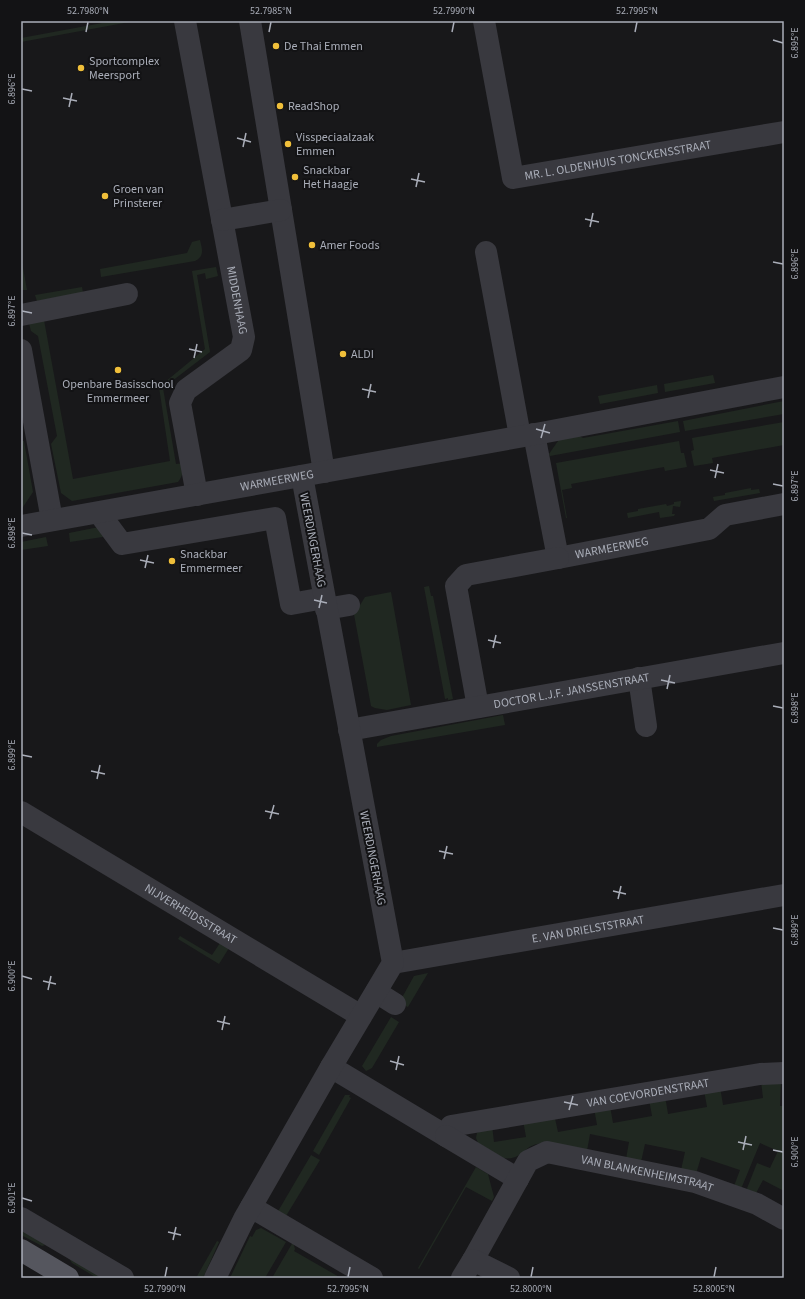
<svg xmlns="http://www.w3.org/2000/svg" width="805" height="1299" font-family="'Source Sans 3',sans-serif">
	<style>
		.green { fill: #202821 }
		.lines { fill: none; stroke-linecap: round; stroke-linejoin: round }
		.minor { stroke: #39393f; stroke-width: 22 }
		.major { stroke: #55565e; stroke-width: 22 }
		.ticks { fill: none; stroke: #aaaeb9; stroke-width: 1.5 }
		.poi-dot { fill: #f0bf3a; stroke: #131315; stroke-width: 1.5 }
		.labels { text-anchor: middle; stroke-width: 4; stroke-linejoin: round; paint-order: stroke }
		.poi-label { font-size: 12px; fill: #aaaeb9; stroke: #131315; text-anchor: start }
		.street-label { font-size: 12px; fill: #aaaeb9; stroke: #131315 }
		.neatline { fill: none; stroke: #aaaeb9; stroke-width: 1.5 }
		.ticks-label { font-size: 10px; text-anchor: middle; fill: #aaaeb9 }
	</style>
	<rect width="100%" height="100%" fill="#18181a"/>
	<path class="green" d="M113 21H135L21 42V38Z
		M200 240C202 249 205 256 195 261L101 277 100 269 187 253 192 242Z
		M21 257 27 290H23L21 277Z
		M216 267 218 276 206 279 205 273 197 275 210 352 163 388 176 464 184 463C183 470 183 476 178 482L72 501 61 493 51 444 57 436 38 336 31 331 29 323 44 320 73 479 170 461 159 387 205 349 192 271Z
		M82 287 83 293 37 301 35 295Z
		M713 375 715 383 665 392 664 384Z
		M657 385 658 393 600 404 598 396Z
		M784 401V414L685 431 683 421Z
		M678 421 680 432 550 456 549 454 558 441 557 437 576 434 583 438Z
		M784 422V445L712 458 713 463 694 466 691 451 694 450 692 438Z
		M21 441H24L33 492 21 510V500H23L21 492Z
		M679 441 681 453H684L687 467 665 471 664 467 571 484 572 488 562 490 567 518H566L556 463Z
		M751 488V490L759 489 760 493 714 501 713 497 725 495V493Z
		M681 501 680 507 673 506 672 514H675L674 516 660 518 659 512 628 518 627 513 638 511V509L666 504 667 506 674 504V502Z
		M99 527 109 536 70 542 69 533Z
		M46 537 48 546 21 550V542Z
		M429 586 431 596H433L453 699 448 700V698L445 699 424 587Z
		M391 592 411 705 387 710 375 708 371 706 353 609 357 610 365 597Z
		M503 715 505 725 377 747V744L381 740 391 736Z
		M180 936 212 955 220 943 229 948 219 964 178 939Z
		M428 973 408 1007 399 1003 414 976Z
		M391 1017 399 1022 372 1068 366 1071 362 1066Z
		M781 1080 780 1106H784V1191L763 1180 755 1195 746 1191 757 1163 770 1168 778 1151 760 1143 741 1189 734 1186 740 1170 701 1157 696 1174 681 1170 685 1152 645 1144 641 1162 626 1159 629 1142 590 1134 587 1151C575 1149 548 1141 537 1144 523 1147 521 1161 503 1158L478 1143 476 1138 477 1133 492 1125 494 1142 526 1137 523 1120 554 1114 558 1132 597 1125 594 1108 610 1106 613 1123 652 1116 649 1099 665 1096 668 1114 707 1107 704 1090 720 1087 723 1105 763 1098 761 1081Z
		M345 1095H350L349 1097 351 1098 319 1155 313 1151Z
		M311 1155 320 1160 283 1221 277 1213Z
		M476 1167 488 1174 494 1197 492 1201 466 1187 419 1269 418 1268Z
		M21 1225 45 1245 42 1246 21 1235Z
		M261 1228 286 1242 265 1278H230L250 1236 252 1237 256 1230Z
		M217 1241 219 1242 203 1278H196Z
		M293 1242 295 1249 294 1251 341 1278H272Z
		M71 1258 110 1278H97L72 1263 70 1260Z"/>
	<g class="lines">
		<g class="minor">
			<path id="s1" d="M185 21 244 337 241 350 186 390 180 403 197 495"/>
			<path d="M250 21 324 472"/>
			<path id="s2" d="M484 21 513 178 784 132"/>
			<path d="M222 220 281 210"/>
			<path d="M486 252 520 436"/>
			<path d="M21 315 127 294"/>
			<path d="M21 350 52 520"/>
			<path id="s3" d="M534 434 558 558 709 529 725 515 784 504"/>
			<path d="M99 513 122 544 275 518 291 604 324 598"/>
			<path id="s4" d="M21 526 541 433 784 387"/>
			<path d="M326 609 349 605"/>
			<path d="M639 678 646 726"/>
			<path d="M478 707 456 586 466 575 558 558"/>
			<path id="s5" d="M349 730 784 653"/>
			<path id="s6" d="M21 812 361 1016"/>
			<path id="s7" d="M393 963 784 895"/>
			<path d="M376 992 395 1004"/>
			<path id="s8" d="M331 1067 446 1136 451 1126 760 1074 784 1073"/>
			<path d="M446 1136 518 1179"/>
			<path d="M251 1207 372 1278"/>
			<path d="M21 1218 123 1278"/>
			<path id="s9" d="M473 1260 528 1161 547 1152 695 1182 757 1204 784 1219"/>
			<path d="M215 1278 244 1219 331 1067 393 963 302 476"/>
			<path d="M462 1278 473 1260 509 1278"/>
		</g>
		<path class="major" d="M21 1250 68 1278"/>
	</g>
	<path class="ticks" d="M86 32 88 22M269 32 271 22M452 32 454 22M635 32 637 22M773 40 783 43M22 89 32 91M63 98 77 101M69 107 72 93M237 138 251 142M243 147 246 133M411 179 425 182M416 187 419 173M585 219 599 222M590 227 593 213M773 262 783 264M22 311 32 313M189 349 202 352M194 358 197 344M362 389 376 392M368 398 371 384M536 429 550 433M541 438 545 424M710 470 724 473M715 478 718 464M773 484 783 486M22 533 32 535M140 560 154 563M145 568 148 555M314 600 327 603M319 608 322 595M488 640 501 643M493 648 496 635M661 680 675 683M667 689 670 675M773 706 783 708M22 755 32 757M91 771 105 774M97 779 100 765M265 811 279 814M270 819 274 805M439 851 453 854M444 859 447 846M613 891 626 894M618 899 621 886M773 928 783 930M22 976 32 979M43 981 56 984M48 990 51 976M217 1021 230 1024M222 1030 225 1016M390 1061 404 1065M396 1070 399 1056M564 1102 578 1105M569 1110 573 1096M738 1142 752 1145M743 1150 746 1136M773 1150 783 1152M22 1198 32 1201M168 1232 181 1235M173 1240 176 1227M165 1277 167 1267M348 1277 350 1267M531 1277 533 1267M714 1277 716 1267"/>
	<g class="poi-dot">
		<circle cx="276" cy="46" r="4"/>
		<circle cx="81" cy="68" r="4"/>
		<circle cx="280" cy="106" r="4"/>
		<circle cx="288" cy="144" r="4"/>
		<circle cx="295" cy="177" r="4"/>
		<circle cx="105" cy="196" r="4"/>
		<circle cx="312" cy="245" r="4"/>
		<circle cx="343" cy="354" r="4"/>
		<circle cx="118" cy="370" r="4"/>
		<circle cx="172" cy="561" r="4"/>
	</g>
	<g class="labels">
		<g class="poi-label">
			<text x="284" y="50">De Thai Emmen</text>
			<text x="89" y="65">Sportcomplex<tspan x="89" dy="14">Meersport</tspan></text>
			<text x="288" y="110">ReadShop</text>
			<text x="296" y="141">Visspeciaalzaak<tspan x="296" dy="14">Emmen</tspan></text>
			<text x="303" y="174">Snackbar<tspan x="303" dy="14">Het Haagje</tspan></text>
			<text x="113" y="193">Groen van<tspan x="113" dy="14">Prinsterer</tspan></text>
			<text x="320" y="249">Amer Foods</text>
			<text x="351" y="358">ALDI</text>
			<text x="118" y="388" text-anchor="middle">Openbare Basisschool<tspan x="118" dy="14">Emmermeer</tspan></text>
			<text x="180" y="558">Snackbar<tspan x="180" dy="14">Emmermeer</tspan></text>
		</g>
		<g class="street-label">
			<text dy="4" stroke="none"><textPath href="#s2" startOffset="266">MR. L. OLDENHUIS TONCKENSSTRAAT</textPath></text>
			<text dy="4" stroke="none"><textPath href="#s1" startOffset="284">MIDDENHAAG</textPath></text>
			<text dy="4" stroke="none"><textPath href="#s4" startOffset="260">WARMEERWEG</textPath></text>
			<text transform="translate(313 540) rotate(79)" y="4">WEERDINGERHAAG</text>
			<text dy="4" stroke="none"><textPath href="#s3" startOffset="181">WARMEERWEG</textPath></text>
			<text dy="4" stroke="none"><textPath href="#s5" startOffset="226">DOCTOR L.J.F. JANSSENSTRAAT</textPath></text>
			<text transform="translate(373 858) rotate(79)" y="4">WEERDINGERHAAG</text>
			<text dy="4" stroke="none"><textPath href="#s6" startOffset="198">NIJVERHEIDSSTRAAT</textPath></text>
			<text dy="4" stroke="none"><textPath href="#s7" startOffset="198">E. VAN DRIELSTSTRAAT</textPath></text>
			<text dy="4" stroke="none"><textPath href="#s8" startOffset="345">VAN COEVORDENSTRAAT</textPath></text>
			<text dy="4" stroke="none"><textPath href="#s9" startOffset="237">VAN BLANKENHEIMSTRAAT</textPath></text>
		</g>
	</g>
	<rect width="805" height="1299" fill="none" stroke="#131315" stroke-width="44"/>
	<rect x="22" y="22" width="761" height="1255" class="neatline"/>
	<g class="ticks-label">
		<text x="88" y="14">52.7980°N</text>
		<text x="271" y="14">52.7985°N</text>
		<text x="454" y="14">52.7990°N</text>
		<text x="637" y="14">52.7995°N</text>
		<text transform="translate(794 43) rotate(-90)" y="4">6.895°E</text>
		<text transform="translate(11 89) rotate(-90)" y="4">6.896°E</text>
		<text transform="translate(794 264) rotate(-90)" y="4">6.896°E</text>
		<text transform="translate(11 311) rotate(-90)" y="4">6.897°E</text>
		<text transform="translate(794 486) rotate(-90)" y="4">6.897°E</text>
		<text transform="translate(11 533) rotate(-90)" y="4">6.898°E</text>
		<text transform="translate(794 708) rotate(-90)" y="4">6.898°E</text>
		<text transform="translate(11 755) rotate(-90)" y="4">6.899°E</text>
		<text transform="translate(794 930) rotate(-90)" y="4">6.899°E</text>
		<text transform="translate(11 976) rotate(-90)" y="4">6.900°E</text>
		<text transform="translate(794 1152) rotate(-90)" y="4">6.900°E</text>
		<text transform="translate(11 1198) rotate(-90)" y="4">6.901°E</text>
		<text x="165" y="1292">52.7990°N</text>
		<text x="348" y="1292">52.7995°N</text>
		<text x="531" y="1292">52.8000°N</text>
		<text x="714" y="1292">52.8005°N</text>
	</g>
</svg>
